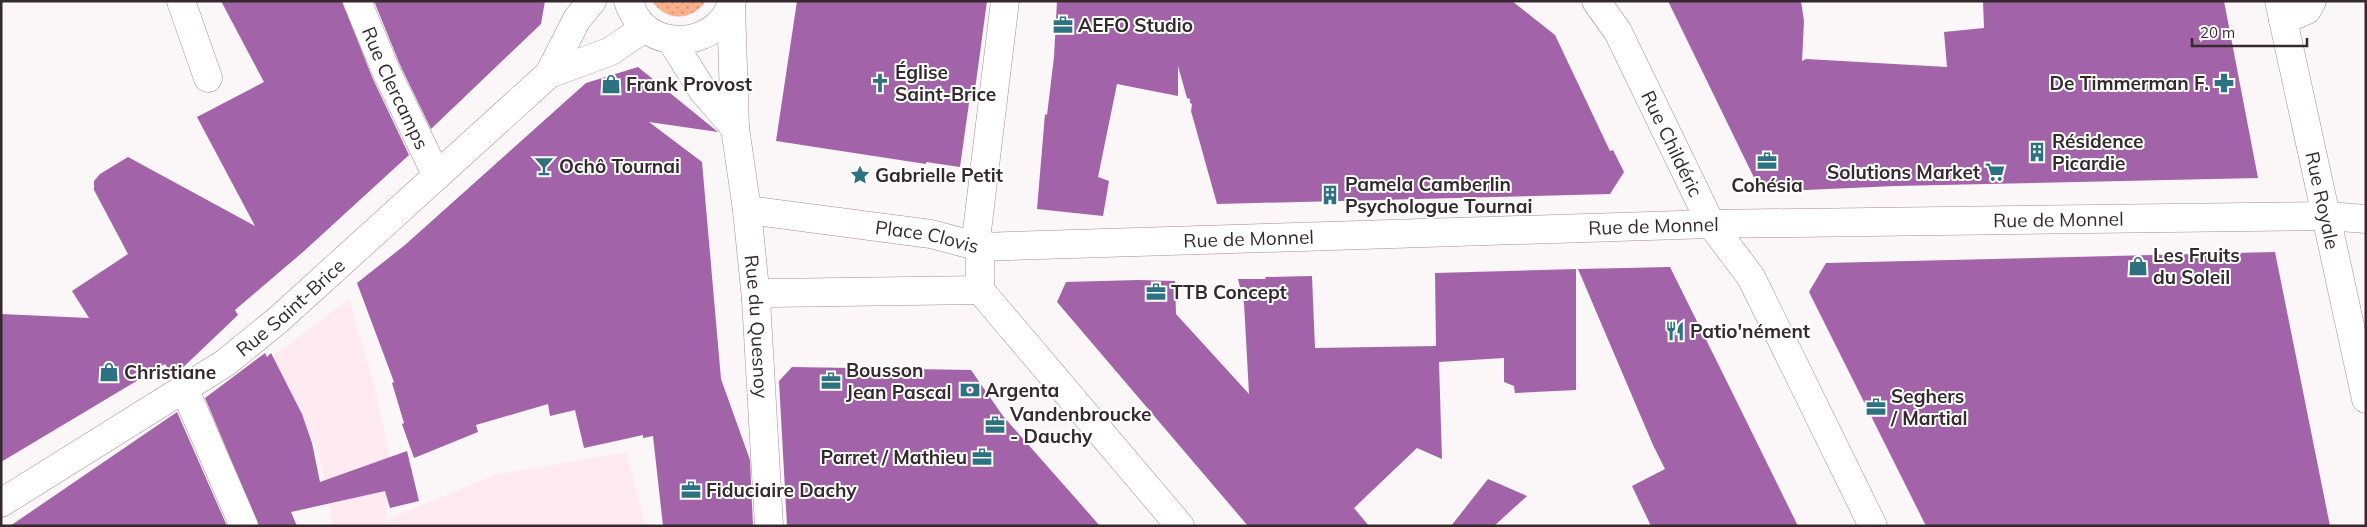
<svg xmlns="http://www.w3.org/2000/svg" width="2367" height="527" font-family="Mulish,sans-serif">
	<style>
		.built { fill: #ffeaf2 }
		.grass { fill: url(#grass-dots) }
		.building { fill: #a263a9 }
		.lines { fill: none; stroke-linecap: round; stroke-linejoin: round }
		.minor-casing { stroke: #a58c96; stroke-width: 29 }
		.minor { stroke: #fff; stroke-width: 28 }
		.labels { text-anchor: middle; stroke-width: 4; stroke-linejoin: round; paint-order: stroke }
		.poi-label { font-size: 19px; font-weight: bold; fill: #342a2e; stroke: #fff; text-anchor: start }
		.street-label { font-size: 19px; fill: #342a2e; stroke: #fff }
	</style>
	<defs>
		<pattern id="grass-dots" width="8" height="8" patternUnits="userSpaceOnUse" patternTransform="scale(1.25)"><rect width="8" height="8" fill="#f9b08d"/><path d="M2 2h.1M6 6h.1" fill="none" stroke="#ca8f74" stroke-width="1.8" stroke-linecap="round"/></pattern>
	</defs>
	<rect width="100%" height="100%" fill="#fbf6f8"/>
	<path class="built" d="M349 299 376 391 390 458 386 520 494 475 626 452 646 526H333L319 454 273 356Z"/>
	<path class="grass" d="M652 1H706C692 21 666 22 652 1Z"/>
	<path class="building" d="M221 1H342L372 77 409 155 303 252 235 310 238 315 174 376 165 364 1 462V314L89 318 72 291 128 254 94 190V181L100 174 128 157 255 226 197 117 264 82Z
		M374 1H545L541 24 431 129 400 65Z
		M797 1H987L974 97 970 96 960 167 926 162V164L776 141Z
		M1057 1H1512L1555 35 1610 151 1613 150 1624 172 1610 194 1217 204 1191 111 1192 104 1190 103V99L1187 98 1178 66V96L1117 84 1098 177 1109 181 1103 216 1037 209 1045 114 1047 115 1054 57Z
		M1668 1H1801L1804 21 1802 61 1806 59 1947 67 1944 32 1984 28 1983 1H2224L2258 178 1895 186 1761 192Z
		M638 67 718 132 649 122 702 162 721 379 750 460 753 526H663L653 436 643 438V435L584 448 575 410 550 416 548 404 476 425 478 432 414 458 402 424 404 423 392 383 394 382 357 283 405 245 586 83Z
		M2275 252 2330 526H1926L1809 292 1826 263Z
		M1670 267 1733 394 1798 526H1651L1632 486 1665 469 1653 445 1578 269Z
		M1576 269V390L1515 393 1514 386 1504 382V358L1439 362 1442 459 1417 448 1354 508 1369 526H1248L1057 302 1066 282 1138 280 1175 281 1176 314 1249 394 1244 303 1238 279H1266L1265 277 1312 276 1315 348 1436 346 1435 273Z
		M265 353 267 357 271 353 302 414 312 443 320 482 407 451 419 501 390 508 385 491 291 512 297 526H259L205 398Z
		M792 367 971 370 1003 416 1100 526H787L779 381Z
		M177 412 227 526H10Z
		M1488 479 1527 496 1494 526H1451Z"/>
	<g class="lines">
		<defs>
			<g id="minor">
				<path d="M181 1 208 78"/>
				<path id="s1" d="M357 1 386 71 436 174"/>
				<path d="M628 1C632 11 636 20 644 27 672 52 723 39 732 1"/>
				<path id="s2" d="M1596 1 1618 32 1711 224 1751 277 1873 526"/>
				<path id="s3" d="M2279 1 2366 399"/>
				<path id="s4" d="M731 7 735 128 747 210 756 299 769 526"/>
				<path d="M2283 20 2307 10 2312 1"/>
				<path d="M671 40 703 91 735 128"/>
				<path d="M549 74 609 52 645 28"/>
				<path id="s5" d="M747 210 931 234 980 247 1711 224 2327 216 2366 219"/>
				<path d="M980 290 1180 526"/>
				<path d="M980 290V247L977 231 1005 1"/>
				<path d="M756 299 770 293 980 290"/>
				<path d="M184 388 244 526"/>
				<path id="s6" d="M1 503 225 363 278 320 549 74 577 19 592 1"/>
			</g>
		</defs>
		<use href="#minor" class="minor-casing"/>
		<use href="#minor" class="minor"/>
	</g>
	<defs>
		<symbol id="office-bare" viewBox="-9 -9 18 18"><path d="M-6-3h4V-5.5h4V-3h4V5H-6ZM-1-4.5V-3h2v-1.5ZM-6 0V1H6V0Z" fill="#2c7280" stroke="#fff" stroke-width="2.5" paint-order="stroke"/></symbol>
		<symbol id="church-bare" viewBox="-9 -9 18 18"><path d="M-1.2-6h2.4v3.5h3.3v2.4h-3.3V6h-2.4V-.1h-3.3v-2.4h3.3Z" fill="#2c7280" stroke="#fff" stroke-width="2.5" paint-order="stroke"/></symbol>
		<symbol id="pharmacy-bare" viewBox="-9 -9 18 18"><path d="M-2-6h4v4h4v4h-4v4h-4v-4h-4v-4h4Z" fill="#2c7280" stroke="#fff" stroke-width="2.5" paint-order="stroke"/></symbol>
		<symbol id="shop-bare" viewBox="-9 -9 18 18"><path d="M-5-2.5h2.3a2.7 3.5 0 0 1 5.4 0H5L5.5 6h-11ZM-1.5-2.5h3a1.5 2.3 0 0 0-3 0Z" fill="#2c7280" stroke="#fff" stroke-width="2.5" paint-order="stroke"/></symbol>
		<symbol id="building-bare" viewBox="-9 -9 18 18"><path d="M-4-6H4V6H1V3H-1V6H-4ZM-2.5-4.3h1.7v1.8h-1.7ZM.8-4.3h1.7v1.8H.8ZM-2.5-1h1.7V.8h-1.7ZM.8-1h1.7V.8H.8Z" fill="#2c7280" stroke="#fff" stroke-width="2.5" paint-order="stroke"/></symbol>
		<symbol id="bar-bare" viewBox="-9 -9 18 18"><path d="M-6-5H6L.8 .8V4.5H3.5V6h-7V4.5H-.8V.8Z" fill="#2c7280" stroke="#fff" stroke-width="2.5" paint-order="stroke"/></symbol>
		<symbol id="supermarket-bare" viewBox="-9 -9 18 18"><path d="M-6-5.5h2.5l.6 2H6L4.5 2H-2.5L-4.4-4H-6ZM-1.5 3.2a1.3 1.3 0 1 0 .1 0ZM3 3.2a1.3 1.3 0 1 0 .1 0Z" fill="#2c7280" stroke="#fff" stroke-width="2.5" paint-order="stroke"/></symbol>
		<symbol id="sight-bare" viewBox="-9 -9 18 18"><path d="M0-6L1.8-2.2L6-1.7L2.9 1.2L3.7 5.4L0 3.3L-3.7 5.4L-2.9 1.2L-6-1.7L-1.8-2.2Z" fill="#2c7280" stroke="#fff" stroke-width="2.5" paint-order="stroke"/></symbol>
		<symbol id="restaurant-bare" viewBox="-9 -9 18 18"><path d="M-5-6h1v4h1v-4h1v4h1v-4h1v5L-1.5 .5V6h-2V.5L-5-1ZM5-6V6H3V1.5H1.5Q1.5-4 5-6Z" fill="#2c7280" stroke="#fff" stroke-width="2.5" paint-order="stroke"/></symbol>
		<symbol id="bank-bare" viewBox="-9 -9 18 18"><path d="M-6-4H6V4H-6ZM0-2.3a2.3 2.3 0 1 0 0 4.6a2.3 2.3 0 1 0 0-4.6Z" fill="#2c7280" stroke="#fff" stroke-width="2.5" paint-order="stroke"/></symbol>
	</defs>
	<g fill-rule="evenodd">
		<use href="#office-bare" x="1049" y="11" width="28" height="28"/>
		<use href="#church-bare" x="866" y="69" width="28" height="28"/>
		<use href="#pharmacy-bare" x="2210" y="69" width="28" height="28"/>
		<use href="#shop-bare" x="597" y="70" width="28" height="28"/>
		<use href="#building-bare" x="2023" y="138" width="28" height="28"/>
		<use href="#office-bare" x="1753" y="147" width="28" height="28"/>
		<use href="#bar-bare" x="530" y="152" width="28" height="28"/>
		<use href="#supermarket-bare" x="1981" y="158" width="28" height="28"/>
		<use href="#sight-bare" x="846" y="161" width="28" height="28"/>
		<use href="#building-bare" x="1316" y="181" width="28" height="28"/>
		<use href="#shop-bare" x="2124" y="252" width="28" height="28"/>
		<use href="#office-bare" x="1142" y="278" width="28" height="28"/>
		<use href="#restaurant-bare" x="1661" y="317" width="28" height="28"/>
		<use href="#shop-bare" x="95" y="358" width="28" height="28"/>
		<use href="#office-bare" x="817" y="367" width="28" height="28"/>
		<use href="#bank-bare" x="956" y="376" width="28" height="28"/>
		<use href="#office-bare" x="1862" y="393" width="28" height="28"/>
		<use href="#office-bare" x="981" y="411" width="28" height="28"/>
		<use href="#office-bare" x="968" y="443" width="28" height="28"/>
		<use href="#office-bare" x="677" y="476" width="28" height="28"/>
	</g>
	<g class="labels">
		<g class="poi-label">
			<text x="1078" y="32">AEFO Studio</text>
			<text x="895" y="79">Église<tspan x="895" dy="22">Saint-Brice</tspan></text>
			<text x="2209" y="90" text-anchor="end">De Timmerman F.</text>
			<text x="626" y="91">Frank Provost</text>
			<text x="2052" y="148">Résidence<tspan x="2052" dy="22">Picardie</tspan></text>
			<text x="559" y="173">Ochô Tournai</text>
			<text x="1980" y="179" text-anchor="end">Solutions Market</text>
			<text x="875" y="182">Gabrielle Petit</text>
			<text x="1345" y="191">Pamela Camberlin<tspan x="1345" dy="22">Psychologue Tournai</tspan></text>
			<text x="1767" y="192" text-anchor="middle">Cohésia</text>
			<text x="2153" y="262">Les Fruits<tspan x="2153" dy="22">du Soleil</tspan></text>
			<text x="1171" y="299">TTB Concept</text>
			<text x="1690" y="338">Patio'nément</text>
			<text x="846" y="377">Bousson<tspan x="846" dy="22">Jean Pascal</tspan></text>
			<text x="124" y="379">Christiane</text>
			<text x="985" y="397">Argenta</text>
			<text x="1891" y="403">Seghers<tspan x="1891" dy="22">/ Martial</tspan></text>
			<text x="1010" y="421">Vandenbroucke<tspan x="1010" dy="22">- Dauchy</tspan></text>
			<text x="967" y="464" text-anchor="end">Parret / Mathieu</text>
			<text x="706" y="497">Fiduciaire Dachy</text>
		</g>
		<g class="street-label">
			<text dy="7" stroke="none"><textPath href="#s1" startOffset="95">Rue Clercamps</textPath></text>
			<text dy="7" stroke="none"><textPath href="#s2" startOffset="162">Rue Childéric</textPath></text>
			<text dy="7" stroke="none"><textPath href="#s3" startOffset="204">Rue Royale</textPath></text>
			<text dy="7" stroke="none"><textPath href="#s5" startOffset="1315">Rue de Monnel</textPath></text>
			<text dy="7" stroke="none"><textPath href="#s5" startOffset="910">Rue de Monnel</textPath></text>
			<text dy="7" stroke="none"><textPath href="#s5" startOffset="182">Place Clovis</textPath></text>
			<text dy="7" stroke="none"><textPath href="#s5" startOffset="505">Rue de Monnel</textPath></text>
			<text dy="7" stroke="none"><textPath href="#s6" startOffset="350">Rue Saint-Brice</textPath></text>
			<text dy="7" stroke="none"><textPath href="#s4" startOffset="321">Rue du Quesnoy</textPath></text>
		</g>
	</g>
	<rect width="2367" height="527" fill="none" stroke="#342a2e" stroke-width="5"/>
	<path d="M2192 38v8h115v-8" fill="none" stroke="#342a2e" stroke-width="2.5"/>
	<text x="2200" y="38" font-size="15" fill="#342a2e" stroke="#ffffff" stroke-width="4" paint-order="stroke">20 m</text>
</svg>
